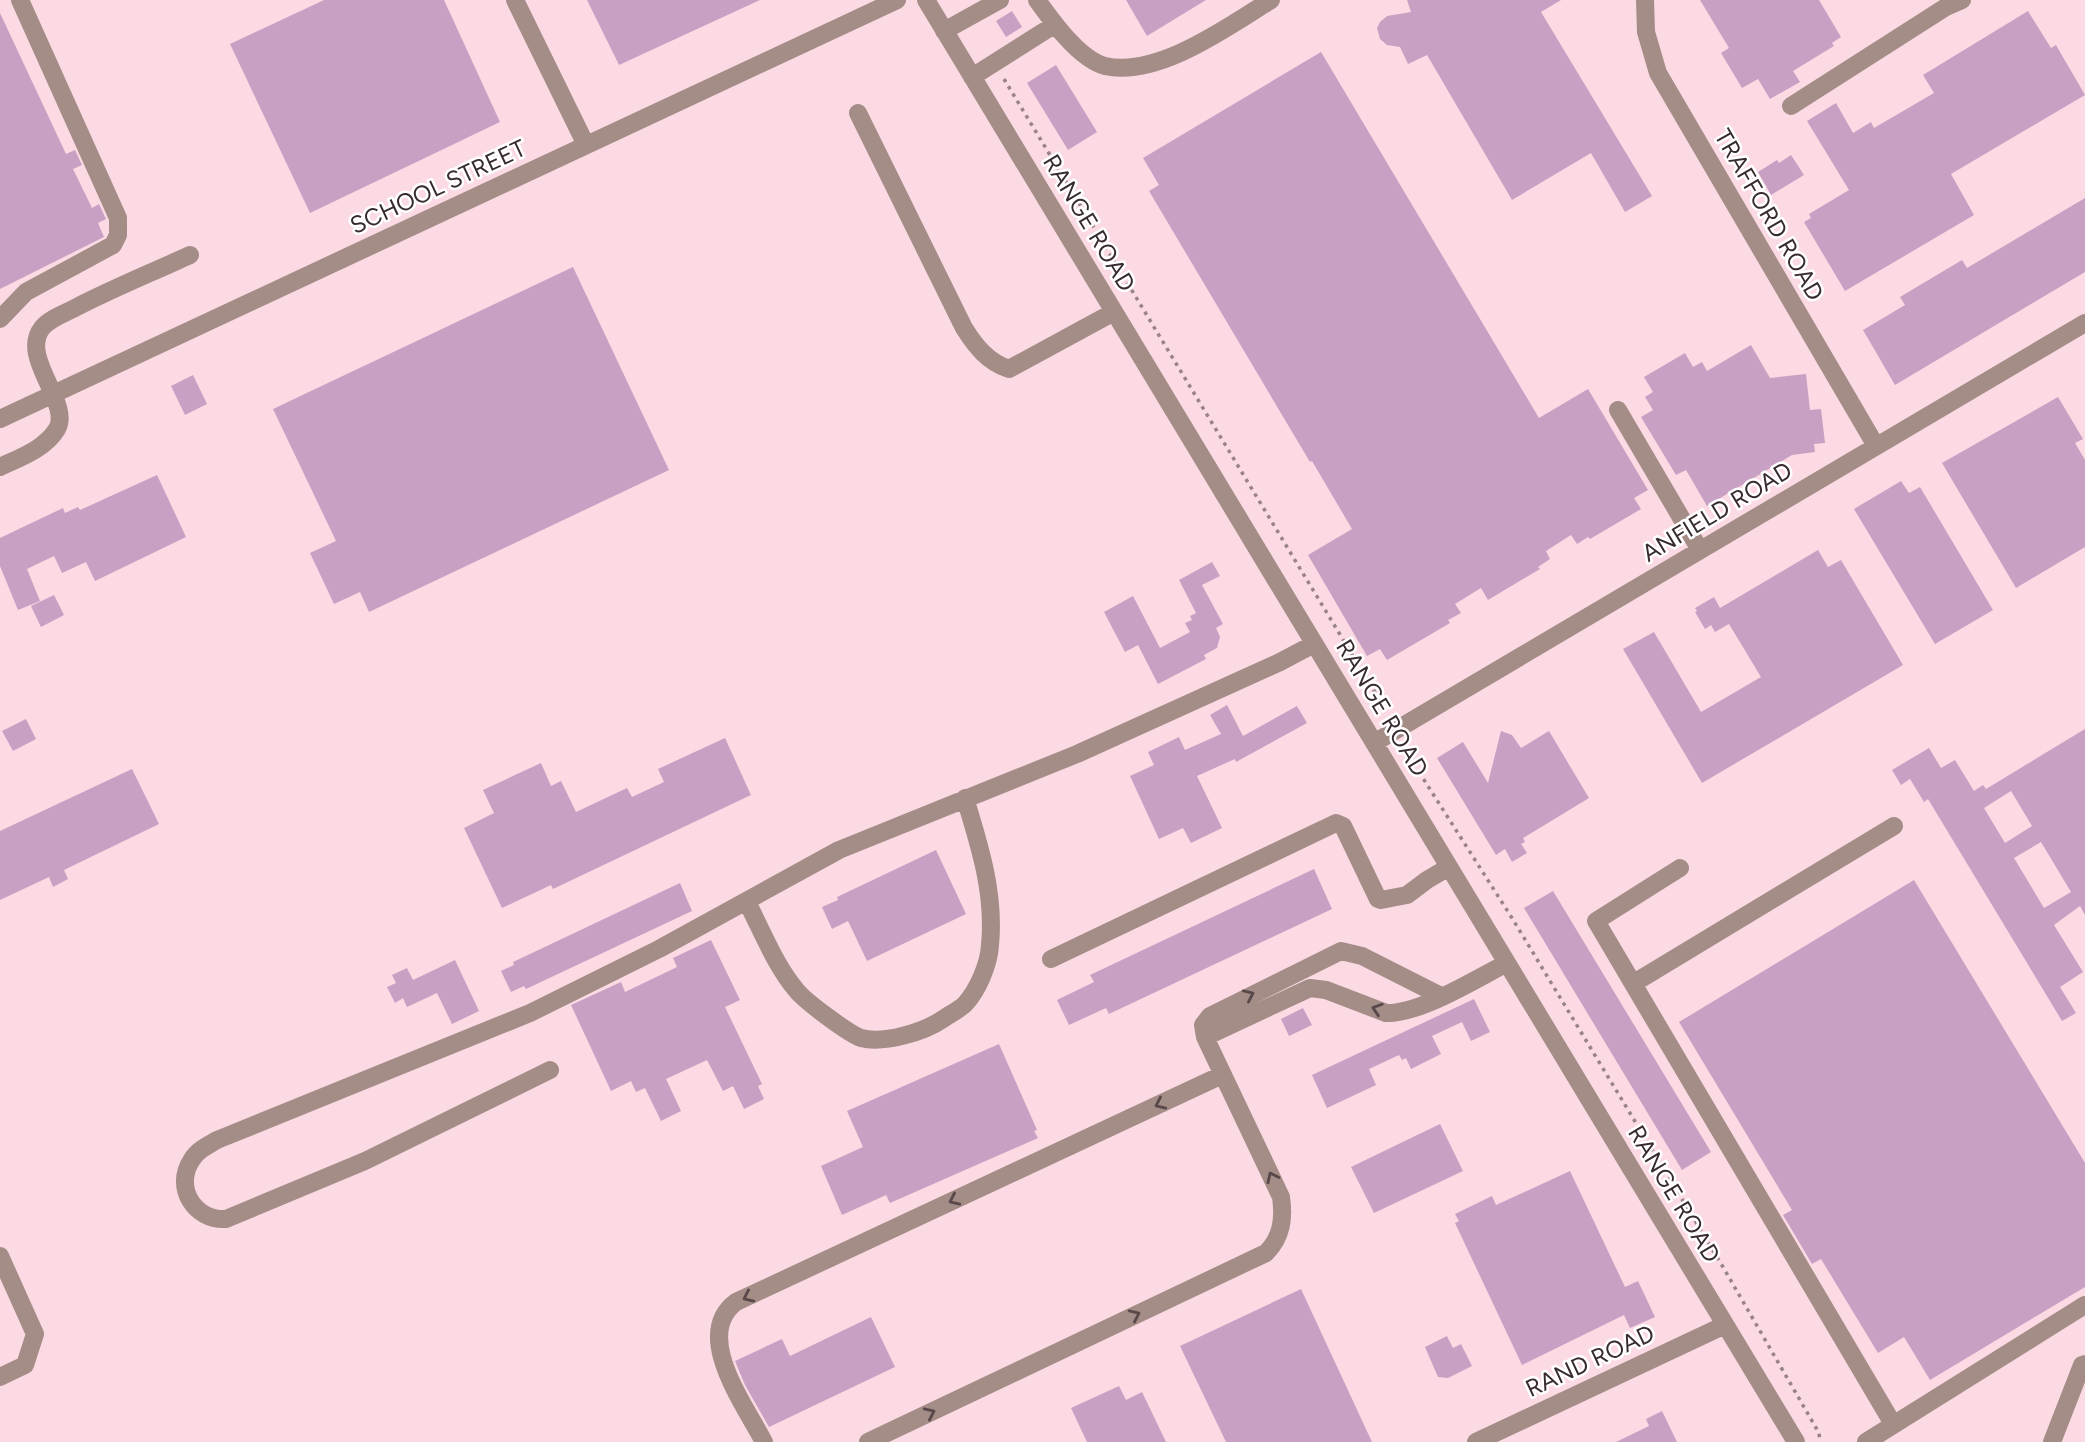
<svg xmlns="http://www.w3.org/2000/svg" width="2085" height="1442" font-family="Figtree,sans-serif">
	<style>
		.building { fill: #c8a0c4; fill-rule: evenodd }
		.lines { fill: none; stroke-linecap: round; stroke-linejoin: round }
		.path { stroke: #998288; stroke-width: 3.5; stroke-dasharray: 3.5 5; stroke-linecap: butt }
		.minor { stroke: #a48c87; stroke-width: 18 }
		.oneway { stroke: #584849 }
		.labels { text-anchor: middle; stroke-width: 5; stroke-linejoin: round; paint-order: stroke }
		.street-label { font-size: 24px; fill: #372b2e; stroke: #fff }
	</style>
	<rect width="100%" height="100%" fill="#fbdae3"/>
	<path class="building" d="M324 0H444L500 122 310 213 230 44Z
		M587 0H760L619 65Z
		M1126 0H1206L1147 36Z
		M1407 0H1561L1541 12 1652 196 1625 212 1591 153 1512 200 1427 55 1408 64 1400 47 1387 45 1380 39 1377 28 1380 22 1387 16 1411 12Z
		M1700 0H1819L1841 37 1832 43 1834 46 1793 71 1800 82 1770 99 1758 79 1742 88 1721 53 1729 48Z
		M1012 11 1022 27 1006 37 996 21Z
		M2028 11 2051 48 2056 45 2085 95 1951 174 1974 215 1845 291 1804 222 1811 218 1809 214 1849 190 1807 121 1836 103 1853 133 1871 122 1874 128 1934 93 1923 75Z
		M0 13 66 154 75 150 82 165 73 169 92 208 99 204 106 219 98 223 104 237 0 289Z
		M1321 52 1539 418 1588 389 1648 490 1634 498 1641 509 1590 539 1588 537 1577 544 1571 535 1546 551 1550 559 1538 567 1540 569 1488 600 1481 588 1455 604 1461 613 1448 620 1450 623 1387 660 1380 649 1367 656 1308 555 1352 529 1312 461 1310 462 1149 191 1159 185 1143 158Z
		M1056 65 1097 132 1068 150 1027 83Z
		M1791 155 1804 175 1771 195 1758 172 1777 160 1779 163Z
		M2085 198V272L1895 385 1863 330 1905 305 1900 297 1962 260 1967 268Z
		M573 267 669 470 369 612 360 592 334 604 310 553 336 541 273 409Z
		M1751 345 1770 378 1806 374 1810 410 1821 409 1825 443 1814 444 1815 452 1792 455 1707 506 1686 470 1676 475 1641 417 1653 410 1645 397 1653 392 1644 377 1685 353 1693 367 1702 362 1707 371Z
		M193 375 207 404 185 415 171 386Z
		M2058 397 2083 439 2075 443 2085 460V547L2016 588 1942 463Z
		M157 475 186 537 95 581 86 562 62 573 54 556 27 569 40 601 18 610 0 566V538L63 508 65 513 78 507 80 510Z
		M1901 481 1909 493 1920 487 1993 610 1935 644 1854 509Z
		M1818 550 1828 567 1841 560 1903 665 1702 783 1623 649 1654 632 1701 712 1761 677 1729 624 1715 632 1711 625 1705 629 1695 612 1697 611 1695 608 1714 597 1720 608Z
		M1212 562 1220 576 1202 585 1223 624 1216 628 1220 637 1217 648 1204 655 1206 659 1158 684 1138 645 1125 652 1104 612 1133 596 1160 648 1190 632 1185 623 1192 620 1190 616 1196 613 1179 580Z
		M54 595 64 615 41 627 31 606Z
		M1227 705 1243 736 1297 706 1307 723 1236 762 1235 759 1197 776 1222 828 1191 843 1183 828 1159 839 1130 776 1154 765 1148 752 1179 737 1185 750 1221 734 1210 715Z
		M26 719 36 739 13 751 2 731Z
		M2085 729V915L2080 906 2054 925 2083 972 2060 987 2076 1013 2062 1021 1928 799 1924 802 1910 779 1901 785 1892 770 1929 748 1941 768 1955 760 1974 791 1983 785 1986 789ZM2011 791 2032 826 2005 843 1984 808ZM2041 842 2071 892 2044 908 2014 858Z
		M1501 731 1512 735 1521 748 1549 731 1589 798 1523 838 1525 842 1521 844 1527 853 1512 862 1505 849 1496 855 1437 758 1463 742 1488 783Z
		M725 738 751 795 553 889 551 885 502 908 464 828 494 813 483 790 541 763 551 786 561 781 576 812 627 788 632 797 664 782 658 769Z
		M132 769 159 824 64 870 68 879 53 887 49 877 0 900V831Z
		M936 850 966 914 867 961 848 921 832 929 822 907 838 900 837 897Z
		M1314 869 1332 909 1109 1014 1106 1008 1069 1025 1057 1000 1094 982 1090 975Z
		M1914 880 2085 1163V1287L1930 1380 1904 1337 1878 1353 1821 1259 1812 1264 1783 1215 1792 1210 1679 1022Z
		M680 883 692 911 526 989 524 986 511 992 501 971 514 965 513 962Z
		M1553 891 1711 1152 1682 1170 1524 908Z
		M711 940 740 1000 725 1007 762 1084 758 1086 764 1099 744 1109 733 1086 723 1091 707 1060 666 1079 681 1111 661 1121 645 1088 636 1092 631 1081 611 1091 571 1005 621 982 625 992 677 967 673 958Z
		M455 960 479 1011 452 1024 437 993 407 1007 403 998 395 1003 387 987 396 983 392 975 407 968 413 980Z
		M1474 999 1490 1032 1471 1041 1462 1022 1432 1036 1441 1054 1411 1069 1406 1058 1402 1060 1399 1055 1369 1069 1376 1085 1327 1108 1312 1075Z
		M1303 1008 1312 1025 1289 1036 1281 1019Z
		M999 1044 1037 1130 1034 1131 1038 1138 890 1203 886 1195 842 1215 821 1166 863 1147 847 1111Z
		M1440 1124 1463 1171 1374 1213 1351 1167Z
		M1570 1171 1625 1287 1638 1281 1655 1317 1630 1328 1624 1315 1522 1365 1455 1223 1459 1221 1455 1214 1492 1196 1496 1205Z
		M1301 1289 1372 1442H1226L1180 1346Z
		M871 1317 895 1367 769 1427 745 1385 735 1361 782 1339 790 1356Z
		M1447 1336 1453 1348 1461 1344 1472 1366 1448 1378 1438 1377 1425 1347Z
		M1119 1386 1126 1400 1142 1392 1166 1442H1087L1071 1408Z
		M1662 1411 1677 1442H1616L1649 1426 1646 1419Z"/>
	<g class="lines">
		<path class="path" d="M1004 79 1385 709
			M1419 772 1512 918 1723 1267 1819 1433 1820 1442"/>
		<path class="minor" d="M515 0 586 145
			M926 0 1796 1442
			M1037 0C1052 21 1079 59 1105 66 1158 78 1229 26 1271 0
			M1645 0 1646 32 1658 73 1876 446
			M944 31 1000 0
			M972 77 1054 25
			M1791 106 1946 7 1962 0
			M858 113 964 328C976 347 988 362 1009 369L1114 312
			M0 319 26 292 113 245 118 235V218L20 0
			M1618 410 1700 550
			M0 419 897 0
			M0 467C19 458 45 449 57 429 72 403 19 357 42 328 49 319 63 314 73 309 111 289 151 273 190 255
			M1374 743 2085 323
			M1680 868 1596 921 1893 1424
			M1381 900 1407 895 1427 880 1449 867
			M747 902C762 931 775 965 797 991 805 1001 849 1034 861 1038 884 1044 924 1032 943 1019 950 1014 959 1010 965 1004 978 990 989 964 990 945 995 894 980 847 965 798
			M1051 959 1336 823 1343 826 1378 899 1381 900
			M1634 983 1894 826
			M1205 1037 1310 988 1326 990 1386 1013C1420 1014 1476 979 1507 963
			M550 1070 365 1161 226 1219C195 1221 174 1188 191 1161 197 1150 207 1146 217 1140L530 1013 659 949 839 850 1077 754 1280 662 1314 644
			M0 1256 35 1334 25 1365 0 1377
			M764 1442C745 1405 692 1335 736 1302L1222 1075
			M868 1442 1266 1253C1282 1237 1284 1218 1281 1197L1205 1037 1203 1025 1210 1016 1341 951 1362 956 1441 996
			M1476 1442 1725 1325
			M1866 1442 2085 1305
			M2052 1442 2082 1365 2085 1364"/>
	</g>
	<defs><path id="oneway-chevron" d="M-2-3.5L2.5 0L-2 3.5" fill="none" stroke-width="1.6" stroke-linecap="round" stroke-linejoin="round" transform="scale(1.75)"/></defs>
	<g class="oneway">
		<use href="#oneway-chevron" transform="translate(1249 995) rotate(-25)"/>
		<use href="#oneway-chevron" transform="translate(1377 1009) rotate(-162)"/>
		<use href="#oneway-chevron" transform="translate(1160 1104) rotate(155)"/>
		<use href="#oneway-chevron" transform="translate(1272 1177) rotate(-116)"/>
		<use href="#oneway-chevron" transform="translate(954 1200) rotate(155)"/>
		<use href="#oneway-chevron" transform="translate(748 1297) rotate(155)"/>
		<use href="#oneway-chevron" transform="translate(1135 1315) rotate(-25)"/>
		<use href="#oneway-chevron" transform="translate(930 1413) rotate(-25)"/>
	</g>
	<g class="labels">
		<g class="street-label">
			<text transform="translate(438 187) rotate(-25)" y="8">SCHOOL STREET</text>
			<text transform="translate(1769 215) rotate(60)" y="8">TRAFFORD ROAD</text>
			<text transform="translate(1089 223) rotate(59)" y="8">RANGE ROAD</text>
			<text transform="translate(1717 512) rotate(-31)" y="8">ANFIELD ROAD</text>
			<text transform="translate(1382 708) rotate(59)" y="8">RANGE ROAD</text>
			<text transform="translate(1674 1194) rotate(59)" y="8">RANGE ROAD</text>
			<text transform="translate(1590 1361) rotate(-25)" y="8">RAND ROAD</text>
		</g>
	</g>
</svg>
